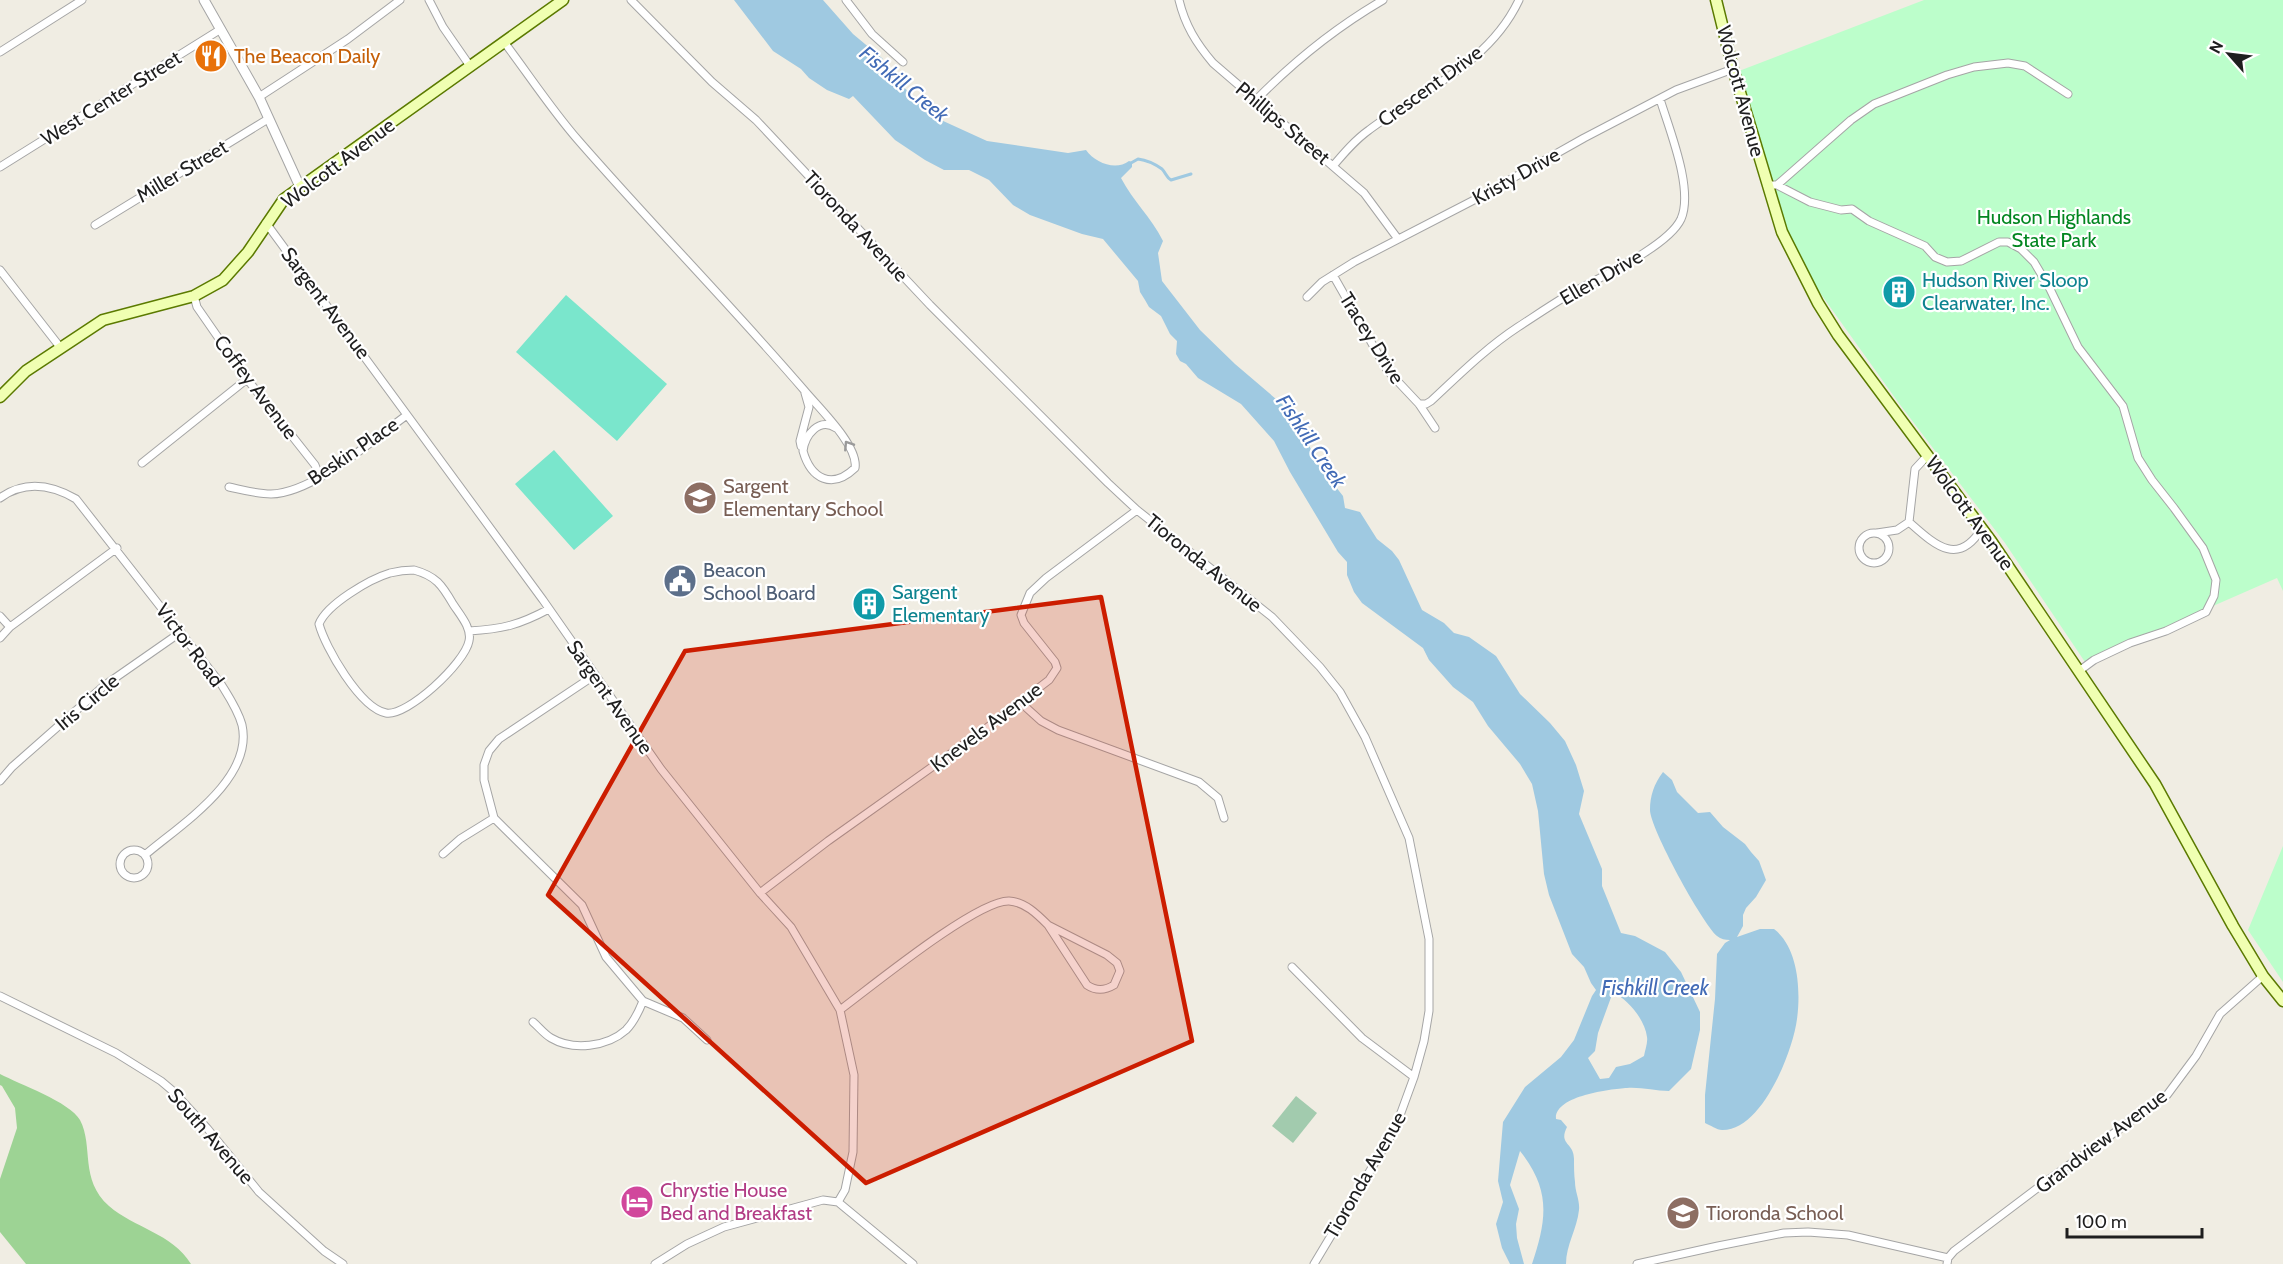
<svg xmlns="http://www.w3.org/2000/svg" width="2283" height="1264" font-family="Cabin,sans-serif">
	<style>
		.forest { fill: #9dd394 }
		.cemetery { fill: #a2cbae }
		.park { fill: #bcfecb }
		.pitch { fill: #7ae6cc }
		.water { fill: #9fc9e1; fill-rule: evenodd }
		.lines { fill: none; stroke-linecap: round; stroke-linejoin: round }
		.stream { stroke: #9fc9e1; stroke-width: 3 }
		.minor-casing { stroke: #a5a5a5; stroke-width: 9 }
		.tertiary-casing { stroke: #a5a5a5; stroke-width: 11 }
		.secondary-casing { stroke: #5b7a00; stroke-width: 13 }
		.minor { stroke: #fff; stroke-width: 7 }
		.tertiary { stroke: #fff; stroke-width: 9 }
		.secondary { stroke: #f0ffb2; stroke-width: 10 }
		.oneway { stroke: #9a9a9a }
		.marked { fill: #cc1d00; fill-opacity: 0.2; stroke: #cc1d00; stroke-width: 4.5; stroke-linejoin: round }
		.labels { text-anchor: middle; stroke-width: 4.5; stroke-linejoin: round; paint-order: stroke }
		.food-label { font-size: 20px; fill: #c56008; stroke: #fff; text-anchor: start }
		.street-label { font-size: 20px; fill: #1e1e1e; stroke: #fff }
		.park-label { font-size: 20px; fill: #028620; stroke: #fff }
		.culture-label { font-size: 20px; fill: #0d838f; stroke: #fff; text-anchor: start }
		.education-label { font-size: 20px; fill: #785e54; stroke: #fff; text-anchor: start }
		.service-label { font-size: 20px; fill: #4e5e75; stroke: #fff; text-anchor: start }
		.hotel-label { font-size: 20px; fill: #b23c85; stroke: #fff; text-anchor: start }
		.water-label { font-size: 21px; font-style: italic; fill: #426bb6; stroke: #fff }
	</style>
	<rect width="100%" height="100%" fill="#f0ede3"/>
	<path class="forest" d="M0 1074C19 1084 70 1102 80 1120 94 1147 79 1179 109 1206 134 1228 172 1233 191 1264H26L0 1232V1179L17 1128 15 1108 2 1086 0 1085Z"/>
	<path class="cemetery" d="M1296 1096 1317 1113 1293 1143 1272 1126Z"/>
	<path class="park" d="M1924 0H2283V591L2277 578 2085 662 2005 543 1898 402 1803 269 1784 225 1739 71Z
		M2283 846V982L2248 930Z"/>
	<path class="pitch" d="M566 295 667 384 617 441 516 352Z
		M554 450 613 516 574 550 515 484Z"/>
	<path class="water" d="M734 0H823L853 34 883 59 878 65 941 120 987 141 1068 153 1086 150C1095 163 1116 171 1129 161L1132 162V167L1121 178C1133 201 1151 217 1163 241L1158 253 1162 281 1200 330 1235 364 1283 405 1305 436 1317 463 1343 496 1345 508 1360 512 1377 539 1392 551 1399 560 1422 610 1444 623 1454 633 1469 637 1496 656 1520 694 1550 723 1565 741 1576 765 1584 791 1579 814 1602 869V886L1621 933 1635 936 1665 952 1681 972 1700 1012V1030L1691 1069 1669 1091C1655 1091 1641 1087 1627 1088 1610 1089 1554 1096 1556 1119L1561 1120 1567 1127C1558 1145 1574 1142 1574 1159 1574 1167 1574 1175 1575 1182 1575 1192 1580 1200 1579 1210 1577 1229 1566 1245 1566 1264H1532C1547 1219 1551 1190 1520 1151L1510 1185 1519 1209 1516 1224 1517 1238 1524 1264H1510L1502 1248 1496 1224 1503 1202 1498 1181 1503 1122 1525 1087 1561 1057 1574 1040 1592 996 1596 990 1591 983 1584 967 1572 954 1549 895 1544 874 1538 811 1532 784 1520 764 1488 726 1473 702 1453 687 1429 660 1423 648 1362 603 1354 592 1347 575V562L1338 552 1290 472 1274 441 1241 404 1198 378 1186 364 1180 361 1176 354 1177 341 1170 334 1161 316 1149 307 1145 300 1140 292 1138 281 1103 239 1082 234 1030 215 1013 205 989 180 969 170H944L925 160 895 140 853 96 849 99 827 90 809 78 801 69 773 51ZM1613 992C1627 999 1645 1019 1647 1037 1648 1043 1645 1050 1644 1056L1630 1064 1616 1067 1609 1078 1600 1079 1588 1058 1595 1051 1598 1033Z
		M1663 772 1672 780 1677 792 1698 813 1710 812 1723 827 1745 844 1751 852 1759 861 1766 880 1756 897 1746 908 1743 915V926L1737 937 1760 929H1774C1798 947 1801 990 1797 1019 1793 1051 1762 1131 1722 1130 1717 1130 1710 1125 1705 1123V1095L1715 999 1717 954 1725 943 1730 940C1725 940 1721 939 1717 936 1702 923 1650 828 1650 810 1650 796 1654 784 1663 772Z"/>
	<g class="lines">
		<path class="stream" d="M1131 163 1138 159C1146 160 1155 164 1162 169 1166 173 1166 177 1171 180L1191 174"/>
		<defs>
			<path id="minor" d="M429 0 443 27 470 66
				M631 0 712 82 756 120 930 305 1108 483 1137 510 1272 617 1320 667 1340 692 1365 737 1409 838 1429 939V1011L1424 1041 1414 1077 1395 1129 1314 1264
				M846 0 872 34 903 62
				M1179 0C1185 25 1196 43 1213 63L1364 193 1398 239
				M504 42C529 75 551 109 578 140 652 225 731 305 804 390 818 407 859 446 855 468 832 490 811 479 803 451 805 435 819 417 836 428
				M0 52 82 0
				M259 97 348 39 400 0
				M1255 101C1293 62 1335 28 1383 0
				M1333 166C1344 153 1355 140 1369 130 1422 90 1489 64 1519 0
				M0 167 221 29
				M1767 185H1777L1810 202 1841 210 1852 209 1869 221 1925 246 1935 257 1947 262 1961 261 1999 242H2008L2021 249 2034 262 2050 289 2078 347 2123 406 2138 458 2152 480 2174 508 2203 548 2216 580 2214 596 2206 612 2166 631 2130 643 2094 660 2079 671
				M1777 185 1851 120 1874 104 1947 75 1974 67 2008 63 2025 66 2068 94
				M266 223 543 600 661 769 760 893 791 927 840 1010 854 1075 853 1152 845 1190 838 1202
				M95 225 268 119
				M0 270 60 347
				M1333 275 1387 370 1419 404 1435 428
				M194 296 197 307 247 379 315 465 320 478
				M1307 297 1322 282 1354 262 1474 200 1584 138 1676 90 1733 69
				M1419 404H1426L1431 401C1459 375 1486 348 1518 327 1535 316 1551 305 1568 295 1596 279 1668 247 1681 219 1694 189 1669 129 1660 99
				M801 446 800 441 809 407 805 393
				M142 463 247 379
				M229 487C243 490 257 494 271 494 314 493 372 440 407 415
				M0 498C25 480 52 485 76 499L221 684C229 697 238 710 242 725 254 779 180 825 145 855
				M1909 522C1934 544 1958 568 1982 528
				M1859 548a15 15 0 1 1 30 0a15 15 0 1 1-30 0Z
				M1877 533 1897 530 1909 522 1915 469 1928 455
				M414 570C436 576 442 585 453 604 460 615 472 628 469 641 465 663 407 717 386 713 360 708 325 647 319 624 327 604 370 579 390 573 398 571 406 570 414 570Z
				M0 616 10 627
				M469 631C503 629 519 625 549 609
				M0 638 10 627 117 548
				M1020 702 1041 721 1058 730 1199 782 1218 798 1224 818
				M0 781 12 767 105 685 181 632
				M120 864a14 14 0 1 1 28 0a14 14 0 1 1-28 0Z
				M443 854 460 839 494 818
				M760 893 828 841 984 730 1049 680 1057 668 1055 662 1024 623 1021 615 1030 593 1046 578 1137 510
				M1048 925 1107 955 1117 963 1120 971 1114 985C1104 991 1096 991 1087 985Z
				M1292 967 1362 1038 1414 1077
				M0 996 116 1053 161 1081 174 1092 207 1128 259 1192 324 1251 343 1264
				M643 1001 683 1018 707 1040
				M840 1010C871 987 977 900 1009 901 1025 902 1037 914 1048 925
				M533 1022C539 1027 544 1034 551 1038 573 1051 607 1047 626 1030 634 1022 639 1011 643 1001L606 957 582 905 494 818 484 780V765L489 751 499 739 595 675
				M655 1264 687 1244 724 1227 823 1200 838 1202 913 1264
				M1637 1264 1718 1246 1784 1233 1808 1232 1848 1235 1948 1258
				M1947 1264 1948 1258 1954 1251 2044 1183 2167 1095 2196 1056 2220 1014 2263 976"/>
			<path id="tertiary" d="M204 0 259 97 300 187"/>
			<path id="secondary" d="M1716 0 1733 69 1782 232 1818 303 1838 335 1991 541 2155 784 2233 926 2263 976 2283 1001
				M0 397 26 371 103 320 194 296 223 280 248 252 284 199 563 0"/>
		</defs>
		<use href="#minor" class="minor-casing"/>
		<use href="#tertiary" class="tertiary-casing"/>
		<use href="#secondary" class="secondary-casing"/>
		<use href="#minor" class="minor"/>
		<use href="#tertiary" class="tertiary"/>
		<use href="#secondary" class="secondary"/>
	</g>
	<defs><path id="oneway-chevron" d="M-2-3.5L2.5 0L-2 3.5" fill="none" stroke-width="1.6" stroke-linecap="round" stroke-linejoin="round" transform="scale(1.5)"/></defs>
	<use class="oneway" href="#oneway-chevron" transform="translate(848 445) rotate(-123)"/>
	<path class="marked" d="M1101 597 1192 1041 866 1183 548 895 685 651Z"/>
	<defs>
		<symbol id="restaurant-disc" viewBox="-11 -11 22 22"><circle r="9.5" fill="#e8710a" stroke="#fff"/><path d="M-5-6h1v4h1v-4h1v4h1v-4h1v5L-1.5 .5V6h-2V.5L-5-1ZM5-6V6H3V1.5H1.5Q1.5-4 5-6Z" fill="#fff"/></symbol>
		<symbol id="building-disc" viewBox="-11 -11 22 22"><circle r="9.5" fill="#0f9aa8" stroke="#fff"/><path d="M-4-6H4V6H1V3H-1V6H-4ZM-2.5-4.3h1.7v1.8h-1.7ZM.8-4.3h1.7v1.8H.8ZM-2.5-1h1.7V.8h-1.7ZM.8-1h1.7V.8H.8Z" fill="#fff"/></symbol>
		<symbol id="school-disc" viewBox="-11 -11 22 22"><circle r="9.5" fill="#8d6e63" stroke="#fff"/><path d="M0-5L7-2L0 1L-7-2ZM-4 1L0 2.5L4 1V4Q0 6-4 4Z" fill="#fff"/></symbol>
		<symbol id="civic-disc" viewBox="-11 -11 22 22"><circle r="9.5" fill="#5c6f8a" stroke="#fff"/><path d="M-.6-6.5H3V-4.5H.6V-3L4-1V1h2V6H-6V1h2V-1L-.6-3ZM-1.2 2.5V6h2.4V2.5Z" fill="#fff"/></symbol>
		<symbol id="hotel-disc" viewBox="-11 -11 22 22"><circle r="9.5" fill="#d1479c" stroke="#fff"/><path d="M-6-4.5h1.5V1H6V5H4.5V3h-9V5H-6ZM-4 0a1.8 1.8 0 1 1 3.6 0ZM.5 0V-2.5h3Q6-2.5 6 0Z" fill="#fff"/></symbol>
	</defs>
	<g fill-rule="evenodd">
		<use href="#restaurant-disc" x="192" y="37" width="38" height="38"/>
		<use href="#building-disc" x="1880" y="273" width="38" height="38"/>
		<use href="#school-disc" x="681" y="479" width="38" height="38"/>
		<use href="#civic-disc" x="661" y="562" width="38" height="38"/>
		<use href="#building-disc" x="850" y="585" width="38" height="38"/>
		<use href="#hotel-disc" x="618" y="1183" width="38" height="38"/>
		<use href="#school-disc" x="1664" y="1194" width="38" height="38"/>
	</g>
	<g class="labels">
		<g class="food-label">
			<text x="234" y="63">The Beacon Daily</text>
		</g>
		<g class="street-label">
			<text transform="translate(1430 86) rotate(-36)" y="7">Crescent Drive</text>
			<text transform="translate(1741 91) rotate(75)" y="7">Wolcott Avenue</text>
			<text transform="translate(111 98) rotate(-32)" y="7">West Center Street</text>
			<text transform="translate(1283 123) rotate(40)" y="7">Phillips Street</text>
			<text transform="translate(338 163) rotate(-37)" y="7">Wolcott Avenue</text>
			<text transform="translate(182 171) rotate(-31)" y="7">Miller Street</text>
			<text transform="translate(1516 176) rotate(-29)" y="7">Kristy Drive</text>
			<text transform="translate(856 226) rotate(47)" y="7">Tioronda Avenue</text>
			<text transform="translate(1601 277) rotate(-30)" y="7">Ellen Drive</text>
			<text transform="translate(326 303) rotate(53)" y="7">Sargent Avenue</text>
			<text transform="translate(1372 338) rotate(58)" y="7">Tracey Drive</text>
			<text transform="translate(256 387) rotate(53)" y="7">Coffey Avenue</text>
			<text transform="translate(353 451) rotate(-34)" y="7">Beskin Place</text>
			<text transform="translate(1970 513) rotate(54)" y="7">Wolcott Avenue</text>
			<text transform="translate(1204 563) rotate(39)" y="7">Tioronda Avenue</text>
			<text transform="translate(190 645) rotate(53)" y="7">Victor Road</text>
			<text transform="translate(610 697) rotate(55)" y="7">Sargent Avenue</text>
			<text transform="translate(87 702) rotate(-40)" y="7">Iris Circle</text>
			<text transform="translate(986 727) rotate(-37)" y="7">Knevels Avenue</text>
			<text transform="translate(211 1136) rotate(49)" y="7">South Avenue</text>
			<text transform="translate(2101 1141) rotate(-37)" y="7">Grandview Avenue</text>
			<text transform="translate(1365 1175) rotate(-60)" y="7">Tioronda Avenue</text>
		</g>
		<g class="park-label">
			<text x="2054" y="224">Hudson Highlands<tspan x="2054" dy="23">State Park</tspan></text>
		</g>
		<g class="culture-label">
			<text x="1922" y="287">Hudson River Sloop<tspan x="1922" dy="23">Clearwater, Inc.</tspan></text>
			<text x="892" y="599">Sargent<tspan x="892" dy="23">Elementary</tspan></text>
		</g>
		<g class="education-label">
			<text x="723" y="493">Sargent<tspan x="723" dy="23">Elementary School</tspan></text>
			<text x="1706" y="1220">Tioronda School</text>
		</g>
		<g class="service-label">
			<text x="703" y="577">Beacon<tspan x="703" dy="23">School Board</tspan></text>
		</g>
		<g class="hotel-label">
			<text x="660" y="1197">Chrystie House<tspan x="660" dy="23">Bed and Breakfast</tspan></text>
		</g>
		<g class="water-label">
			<text transform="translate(904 84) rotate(39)" y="7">Fishkill Creek</text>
			<text transform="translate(1311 441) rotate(56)" y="7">Fishkill Creek</text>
			<text x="1655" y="995">Fishkill Creek</text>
		</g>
	</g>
	<g transform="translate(2229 54) rotate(298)" stroke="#ffffff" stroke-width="4.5" paint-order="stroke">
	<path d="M0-4.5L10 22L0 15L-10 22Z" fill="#1e1e1e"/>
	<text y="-9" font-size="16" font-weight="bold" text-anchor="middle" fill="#1e1e1e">N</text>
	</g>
	<path d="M2067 1228v9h135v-9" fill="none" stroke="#1e1e1e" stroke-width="3"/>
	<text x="2076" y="1228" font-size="18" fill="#1e1e1e" stroke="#ffffff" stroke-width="4.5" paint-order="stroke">100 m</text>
</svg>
